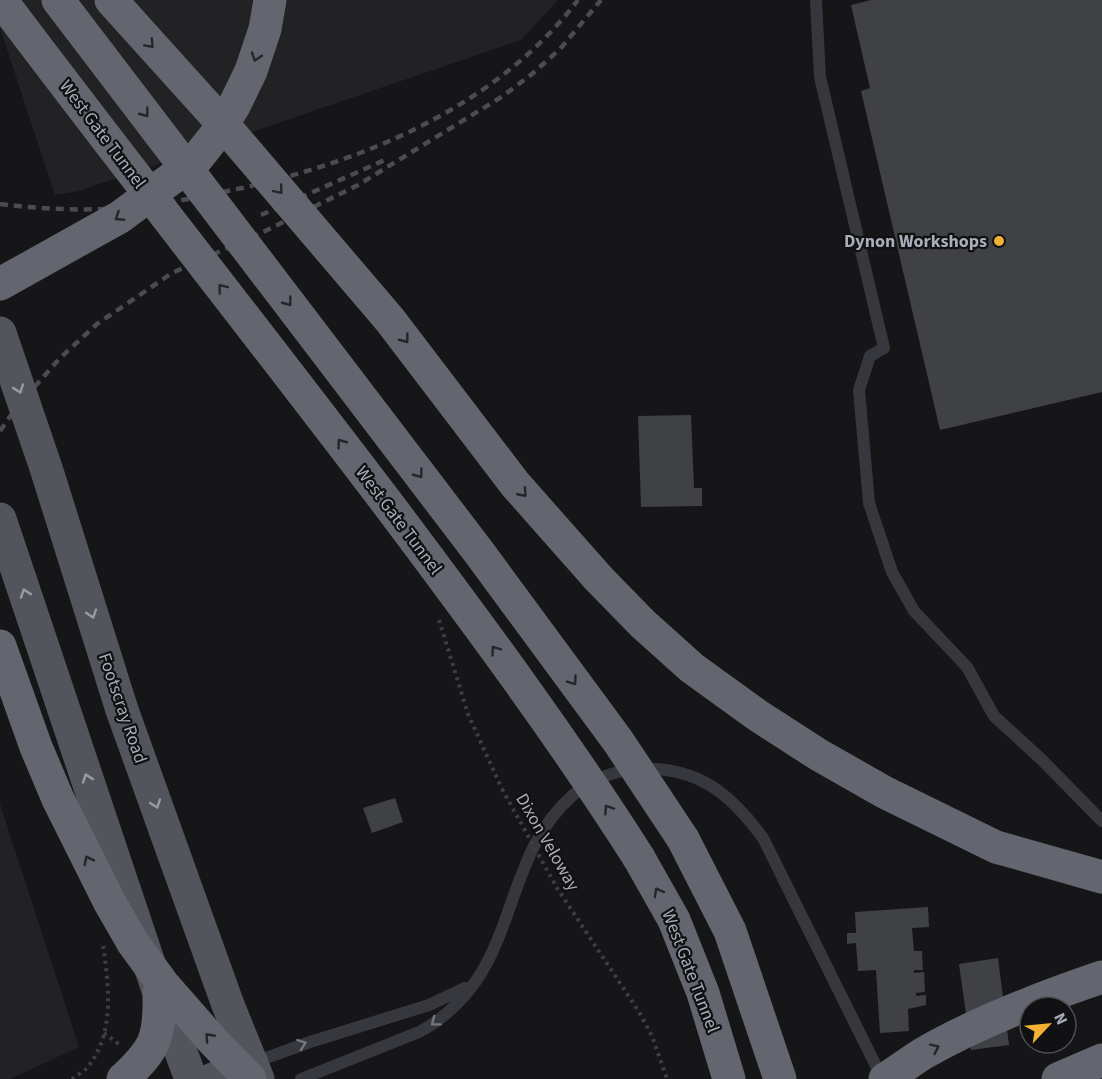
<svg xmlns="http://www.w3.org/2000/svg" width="1102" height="1079" font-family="'Source Sans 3',sans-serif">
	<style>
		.built { fill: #222225 }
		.building { fill: #404145 }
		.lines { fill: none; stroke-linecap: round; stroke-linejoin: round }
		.path { stroke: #3d3f44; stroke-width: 4; stroke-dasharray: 3 4.5; stroke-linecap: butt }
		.lane { stroke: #37383d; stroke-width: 12 }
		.primary { stroke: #53555c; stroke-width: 33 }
		.highway { stroke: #63666e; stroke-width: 33 }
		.rail { stroke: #4a4c52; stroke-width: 4.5; stroke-dasharray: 8 6; stroke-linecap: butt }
		.path-bridge { stroke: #3d3f44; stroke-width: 4; stroke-dasharray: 3 4.5; stroke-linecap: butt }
		.primary-bridge { stroke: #53555c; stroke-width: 33 }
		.highway-bridge { stroke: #63666e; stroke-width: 33 }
		.oneway { stroke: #26262a }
		.oneway2 { stroke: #979ba6 }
		.oneway3 { stroke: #757881 }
		.poi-dot { fill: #f2b134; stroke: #111113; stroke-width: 2 }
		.labels { text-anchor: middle; stroke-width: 4.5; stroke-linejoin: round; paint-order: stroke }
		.street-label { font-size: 18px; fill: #a8adb8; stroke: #111113 }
		.poi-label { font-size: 18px; font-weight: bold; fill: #a8adb8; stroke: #111113; text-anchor: end }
	</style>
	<rect width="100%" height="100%" fill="#161618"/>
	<path class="built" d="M0 0H558L521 40 79 191 55 195 0 28Z
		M0 804 79 1047 10 1079H0Z"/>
	<path class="building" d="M871 0H1102V392L940 430 861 91 870 88 851 5Z
		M691 415 694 488H702V506L641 507 638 416Z
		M395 798 403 822 372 833 363 808Z
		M928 907 929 927 912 928 914 951H922L923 970H914V973L924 972 925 992 916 993V996L926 995V1005L908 1009 909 1031 880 1033 876 970 858 971 856 943 847 944V933H856L855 912Z
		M998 958 1009 1045 971 1050 959 964Z"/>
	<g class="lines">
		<path class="path" d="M439 620 468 714 502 789
			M104 1033 120 1045
			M72 1079C76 1076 83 1072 87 1068 115 1034 109 986 103 945"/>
		<path class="lane" d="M816 0 820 77 884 348 870 356 859 390 869 503 892 572 914 611 967 667 994 716 1041 759 1102 821
			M252 1063 310 1042 429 1005 465 988
			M301 1079 419 1032C441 1021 462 1001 476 981 516 922 515 846 572 796 595 775 626 767 656 769 706 772 735 800 763 838L882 1078"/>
		<path class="primary" d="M0 519 159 993 191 1079
			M122 710 228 1005 258 1079
			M213 1079 252 1063"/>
		<path class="highway" d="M683 839 730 931 780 1079
			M639 858 674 920 703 993 729 1079
			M123 1079C156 1049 160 1037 159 993
			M885 1079C898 1071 911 1061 924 1053 978 1022 1043 997 1102 977
			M1058 1079 1102 1060"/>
		<path class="rail" d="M0 204C40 209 82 211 123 208 153 206 183 200 213 194 348 168 492 113 578 0
			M261 215 387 159
			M0 431 16 408 59 359 97 324 172 273 261 233 358 185 503 96 532 74 560 49 601 0"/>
		<path class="path-bridge" d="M502 789 557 888 639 1012 652 1036 667 1079"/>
		<path class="primary-bridge" d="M0 333 46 468 122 710"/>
		<path class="highway-bridge" d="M1 0C131 173 266 343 397 516 481 628 564 740 639 858
			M58 0 478 551 618 741 683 839
			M111 0 222 123 390 320 515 484 599 579 643 624 692 668 757 715 819 755 884 792 996 847 1102 877
			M0 284 120 217 195 161 214 137 234 106 251 71 265 29 270 0
			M0 646 36 747 58 799 110 903 133 943 163 984 212 1040 250 1079"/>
	</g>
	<defs><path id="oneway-chevron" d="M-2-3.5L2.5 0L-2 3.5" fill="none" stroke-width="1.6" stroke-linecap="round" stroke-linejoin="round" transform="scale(1.5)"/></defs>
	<g class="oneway">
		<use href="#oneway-chevron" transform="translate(150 44) rotate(47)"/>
		<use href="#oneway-chevron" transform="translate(256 57) rotate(108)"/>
		<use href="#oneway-chevron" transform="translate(145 113) rotate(53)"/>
		<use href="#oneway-chevron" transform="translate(279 190) rotate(50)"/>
		<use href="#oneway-chevron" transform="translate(119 217) rotate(147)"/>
		<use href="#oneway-chevron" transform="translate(222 288) rotate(-128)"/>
		<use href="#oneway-chevron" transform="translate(288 302) rotate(53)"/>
		<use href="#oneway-chevron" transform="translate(405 339) rotate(53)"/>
		<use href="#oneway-chevron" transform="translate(341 443) rotate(-127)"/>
		<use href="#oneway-chevron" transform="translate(419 474) rotate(53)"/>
		<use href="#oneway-chevron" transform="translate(523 493) rotate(48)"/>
		<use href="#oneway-chevron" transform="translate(495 650) rotate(-126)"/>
		<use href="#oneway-chevron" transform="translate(573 681) rotate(54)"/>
		<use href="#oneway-chevron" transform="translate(608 809) rotate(-124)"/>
		<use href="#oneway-chevron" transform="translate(88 860) rotate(-117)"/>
		<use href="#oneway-chevron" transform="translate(658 892) rotate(-119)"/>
		<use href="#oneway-chevron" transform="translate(209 1037) rotate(-132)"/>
		<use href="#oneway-chevron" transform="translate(935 1048) rotate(-26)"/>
	</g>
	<g class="oneway2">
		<use href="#oneway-chevron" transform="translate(19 389) rotate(71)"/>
		<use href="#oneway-chevron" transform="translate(25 593) rotate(-109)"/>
		<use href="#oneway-chevron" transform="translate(92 614) rotate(72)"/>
		<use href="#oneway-chevron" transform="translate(87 778) rotate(-109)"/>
		<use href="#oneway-chevron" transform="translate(156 804) rotate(70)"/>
	</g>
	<g class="oneway3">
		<use href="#oneway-chevron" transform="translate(435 1022) rotate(143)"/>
		<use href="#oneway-chevron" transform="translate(302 1044) rotate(-20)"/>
	</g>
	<circle class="poi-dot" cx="999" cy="241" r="6"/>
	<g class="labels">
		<g class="street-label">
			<text transform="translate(103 134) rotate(53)" y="6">West Gate Tunnel</text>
			<text transform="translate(399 520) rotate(53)" y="6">West Gate Tunnel</text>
			<text transform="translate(123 708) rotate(71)" y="6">Footscray Road</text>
			<text transform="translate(548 842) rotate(60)" y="6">Dixon Veloway</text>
			<text transform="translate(691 971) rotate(69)" y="6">West Gate Tunnel</text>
		</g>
		<g class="poi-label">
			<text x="987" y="247">Dynon Workshops</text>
		</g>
	</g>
	<g transform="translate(1048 1025) rotate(64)"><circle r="28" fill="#111113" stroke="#4d4f55" stroke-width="1.5"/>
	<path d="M0-4.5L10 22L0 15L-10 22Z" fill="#f2b134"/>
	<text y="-9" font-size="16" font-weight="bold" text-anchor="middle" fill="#a8adb8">N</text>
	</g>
</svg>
